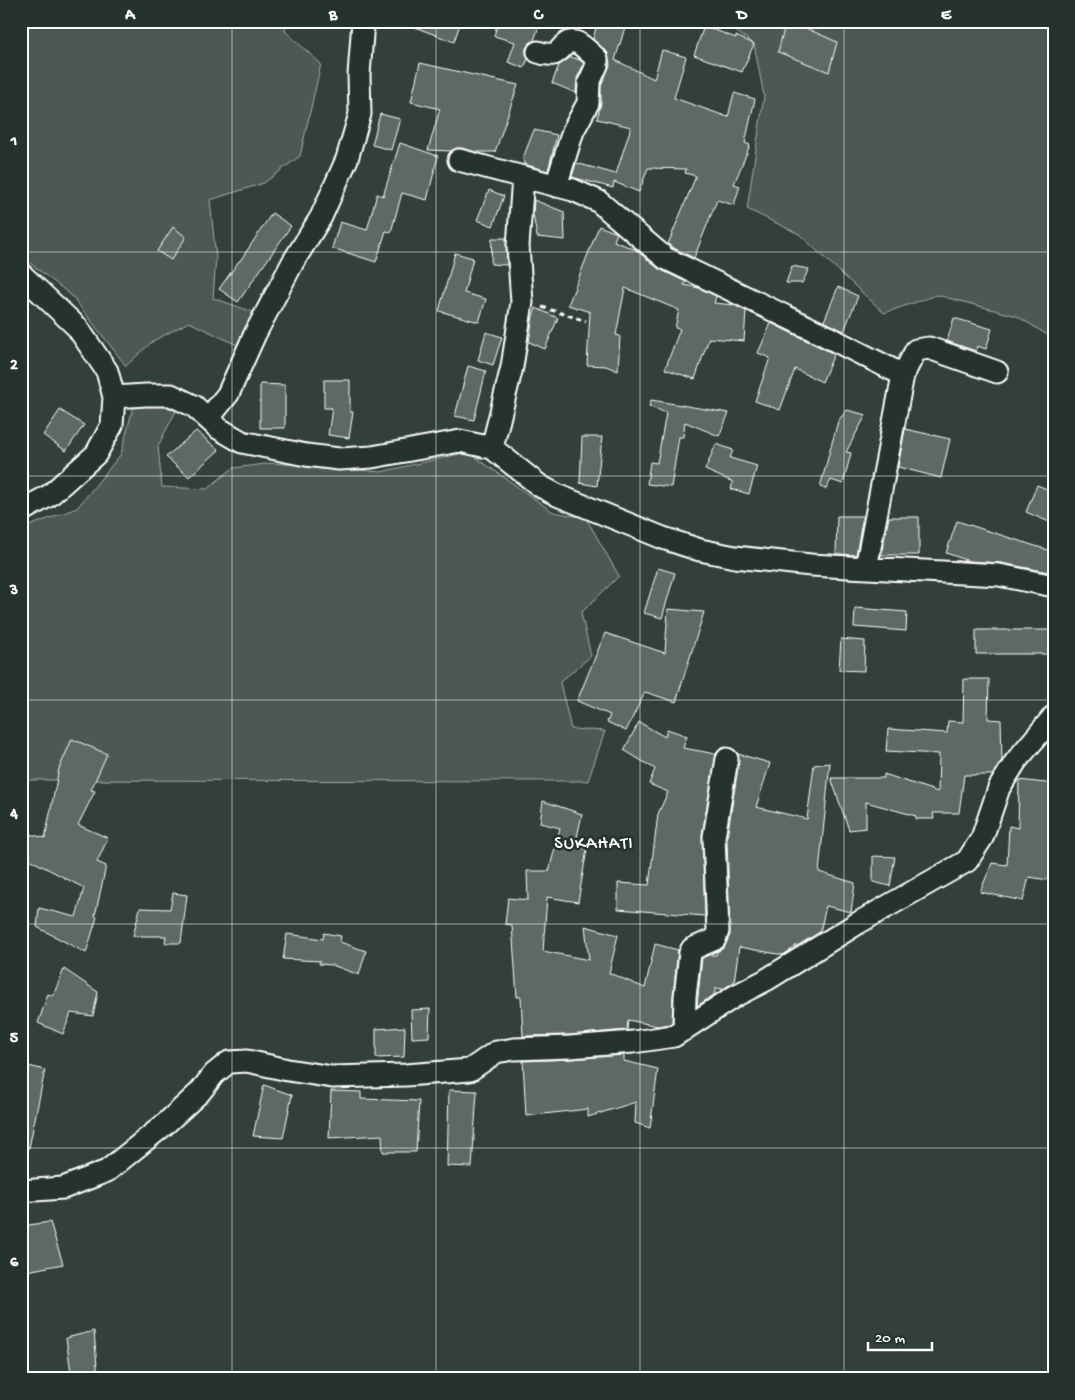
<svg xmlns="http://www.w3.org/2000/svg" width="1075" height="1400" font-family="'Gochi Hand',sans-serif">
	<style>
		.green { fill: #4d5853; stroke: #a6aca9 }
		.building { fill: #5f6964; stroke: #fff }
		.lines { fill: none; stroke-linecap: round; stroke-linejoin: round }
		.minor-casing { stroke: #fff; stroke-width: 25 }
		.path { stroke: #fff; stroke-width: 3; stroke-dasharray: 5 4; stroke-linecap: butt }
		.minor { stroke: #26332d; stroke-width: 21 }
		.grid { fill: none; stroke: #fff; stroke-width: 1; stroke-opacity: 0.55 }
		.labels { text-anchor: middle; stroke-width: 5; stroke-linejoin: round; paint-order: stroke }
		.quarter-label { font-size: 18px; letter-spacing: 1px; fill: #fff; stroke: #26332d }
		.neatline { fill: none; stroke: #fff; stroke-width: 2 }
		.grid-label { font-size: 16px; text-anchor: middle; font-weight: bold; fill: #fff }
	</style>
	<rect width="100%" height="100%" fill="#333f3a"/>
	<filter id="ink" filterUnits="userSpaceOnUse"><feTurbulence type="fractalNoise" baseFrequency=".02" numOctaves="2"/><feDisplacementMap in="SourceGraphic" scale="10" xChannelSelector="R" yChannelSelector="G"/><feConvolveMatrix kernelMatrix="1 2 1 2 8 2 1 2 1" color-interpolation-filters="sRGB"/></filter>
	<g filter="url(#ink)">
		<path class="green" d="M21 21H287L285 31 321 64 300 156 264 183 210 200 216 258 213 298 253 312 237 345 189 322 153 341 126 366 72 296 21 256Z
			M721 21H1054V339L1017 316 937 295 884 313 799 234 747 209 764 96 754 44Z
			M136 396 176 411 158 446 162 487 207 489 233 468 274 463 381 472 468 452 553 512 586 518 619 576 581 613 591 656 560 682 571 729 605 731 588 781 21 780V529L77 508 121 454Z"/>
		<path class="building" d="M404 21H449L460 24 454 42 404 23Z
			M498 21H541L534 40 530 43 526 48V54L528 59 524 68 508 62 515 42 494 36Z
			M598 21H627L615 60 654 79 662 50 686 57 674 98 728 117 734 93 755 99 745 143 750 145 734 184 740 186 734 205 717 200 694 258 672 247 668 244 696 176 685 173 686 169 648 168 639 192 614 182 613 188 572 177 576 163 616 174 631 127 597 119 601 103V86L610 65 608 53 593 39Z
			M786 21H790L837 42 829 72 778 52Z
			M704 26 736 38V36L754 44 742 72 694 55Z
			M571 57 580 60 584 64 577 78 576 93 552 83 559 65Z
			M420 63 518 85 495 152H476L462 148H456L451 151 428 150 440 109 411 102Z
			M380 114 400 119 391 150 372 145Z
			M534 130 557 135 548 171 524 164 523 158Z
			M400 143 438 156 427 200 402 193 391 232 386 231 376 262 332 248 340 222 367 230 377 194 383 196Z
			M489 190 504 196 493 226 477 220Z
			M534 200 564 212 565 240 537 237 533 214Z
			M272 213 291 226 238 302 219 289 239 261H240Z
			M599 226 617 233 614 241 636 250 659 269 686 282 684 285 699 288 716 296 714 303 734 305 746 311 744 341 709 338 695 379 665 369 680 329 675 328 679 310 625 288 616 335 620 336 618 371 606 366 587 365 590 312 568 305Z
			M173 227 186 237 171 260 157 251Z
			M492 238H506L507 265 491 264Z
			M455 253 473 258 464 293 486 299 479 322 439 311Z
			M792 266 809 269 802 283H786Z
			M838 287 858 296 844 331 824 321Z
			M536 308 558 318 545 349 529 342 533 316Z
			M954 318 992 329 986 349 977 346 976 351 947 341Z
			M771 323 834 354 822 382 795 369 780 410 755 401 770 358 758 353Z
			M486 332 502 337 493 365 478 360Z
			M468 366 486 371 474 420 455 416Z
			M324 380H350V412H353L349 438 328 435 332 408H324Z
			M260 384 285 385V428H260Z
			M651 400 729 413 719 436 685 422 683 437H679L671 487 647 484 650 462 657 463 666 413 649 406Z
			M60 410 84 425 66 451 43 435Z
			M847 410 866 415 846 452 851 453 843 484 831 480 826 489 820 487 838 421Z
			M905 429 950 439 941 478 898 467Z
			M196 431 219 450 189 477 166 457Z
			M582 437H602L597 486 580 483Z
			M716 444 733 450 730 458 757 466 749 494 731 489 733 482 705 470Z
			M1037 485 1054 492V524L1026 512Z
			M837 516H863L856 555 836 554Z
			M889 517H919V555H881Z
			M957 521 1054 552V573L1001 563 969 561 946 553Z
			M658 568 675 573 662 618 644 613Z
			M855 608 907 612 906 631 854 627Z
			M668 609 704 612 676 702 645 692 626 731 607 722 610 715 577 701 605 633 665 653Z
			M976 630H1054V654H976Z
			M841 639 865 641 864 671 839 670Z
			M964 679H989L988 719 1001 720 1002 760 992 775H964L959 813H933L934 819H916V816L866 802V828L849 830 831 778H884V774L938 792 939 754 886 751 888 729 947 733 948 721 963 722Z
			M639 722 665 737 667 729 687 736 683 748 716 754 702 835 705 916 618 909V883L649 885 658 814 668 792 649 784 655 769 624 750Z
			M72 739 107 754 91 790 95 791 78 825 108 838 97 862 106 866 95 916 97 917 86 953 37 927 39 908 76 917 84 888 21 855V832L45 838 59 769Z
			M738 754 770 763 756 807 807 819 814 765 830 763 819 872 855 883 851 912 826 906 820 932 797 946H795L794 948 783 955 739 947 734 982 723 989 716 988 714 995 697 1006 702 958 709 955H716L717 952 724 947 730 935 727 838 739 761Z
			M1019 780 1054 784V881L1029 877 1023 901 980 892 992 863 1007 865 1009 826 1018 828Z
			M543 801 582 814 575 847 587 849 578 902 547 897 543 951 589 960 585 926 618 935 609 973 645 988 655 944 678 950 673 996 672 1023 669 1024 658 1026 628 1020 627 1030 569 1035 523 1036 521 997H517L512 925 505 924 508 898 528 900 527 871H549L560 828 540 823Z
			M873 856 895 857 890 886 873 882Z
			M173 893 187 895 181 943H165L166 936H133L140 908 170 909Z
			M324 933 341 936 340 942 366 951 359 975 332 965 319 964 320 961 283 959 287 934 323 939Z
			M64 969 98 992 93 1016 71 1013 63 1034 38 1023 48 994 53 996Z
			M430 1009 429 1037 412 1038 411 1010Z
			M405 1027 404 1057 376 1058V1029Z
			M624 1055V1061L658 1069 650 1128 635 1123 636 1102 588 1117V1109L526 1116 523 1061 571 1059Z
			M21 1064 45 1070 29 1148 21 1147Z
			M264 1085 292 1095 283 1138 253 1136Z
			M449 1090 477 1091 472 1167 447 1166Z
			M331 1091 361 1092V1099L419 1101 416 1152H383L382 1135 329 1138Z
			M50 1222 63 1264 27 1271 21 1249V1226Z
			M94 1331 98 1379H72L66 1338Z"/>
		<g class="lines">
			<defs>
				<path id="minor" d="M538 52C543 54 548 55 554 54 563 50 566 37 578 43 585 47 591 54 597 59V65L589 83 588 103 573 131 556 186
					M459 160 523 177 518 246 522 302 512 367 492 448
					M523 177 573 190 598 201 665 258 820 333 903 375
					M21 274 77 327 107 371 114 397 112 425 96 454 50 495 21 511
					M114 397 146 395H171L194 406 218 428 242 442 306 455 339 459 372 457 460 441 492 448 540 486 557 495 663 538 700 550 735 557 811 565 999 575 1054 586
					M208 419 228 394 255 334 293 262 321 217 347 159 360 114 359 75 363 21
					M866 568 903 375 916 350 929 348 997 372
					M684 1030 685 997 690 953 692 949 715 939 718 931 714 837 727 759
					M21 1191 63 1188 107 1171 164 1125 200 1092 214 1074 229 1062 247 1061 288 1070 332 1077 406 1075 470 1070 496 1052 514 1049 570 1047 633 1042 674 1036 735 996 766 980 858 923 967 861 982 838 999 788 1016 761 1054 716"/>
			</defs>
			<use href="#minor" class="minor-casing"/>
			<path class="path" d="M542 307 586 321"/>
			<use href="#minor" class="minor"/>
		</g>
	</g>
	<path class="grid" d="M232 21V1379M436 21V1379M640 21V1379M844 21V1379M21 252H1054M21 476H1054M21 700H1054M21 924H1054M21 1148H1054"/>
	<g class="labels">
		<g class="quarter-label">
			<text x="594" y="848">SUKAHATI</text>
		</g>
	</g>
	<rect width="1075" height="1400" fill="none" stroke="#26332d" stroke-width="55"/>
	<path d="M868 1342v8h64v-8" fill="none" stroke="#ffffff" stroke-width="2.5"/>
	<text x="875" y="1342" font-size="15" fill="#ffffff" stroke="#26332d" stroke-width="4" paint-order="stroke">20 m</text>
	<rect x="28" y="28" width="1020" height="1344" class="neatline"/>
	<g class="grid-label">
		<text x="130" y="19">A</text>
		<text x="333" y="19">B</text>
		<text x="538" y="19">C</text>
		<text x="742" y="19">D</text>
		<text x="946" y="19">E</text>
		<text x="14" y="145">1</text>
		<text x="14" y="369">2</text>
		<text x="14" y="594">3</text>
		<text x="14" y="818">4</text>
		<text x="14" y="1042">5</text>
		<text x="14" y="1266">6</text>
	</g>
</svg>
